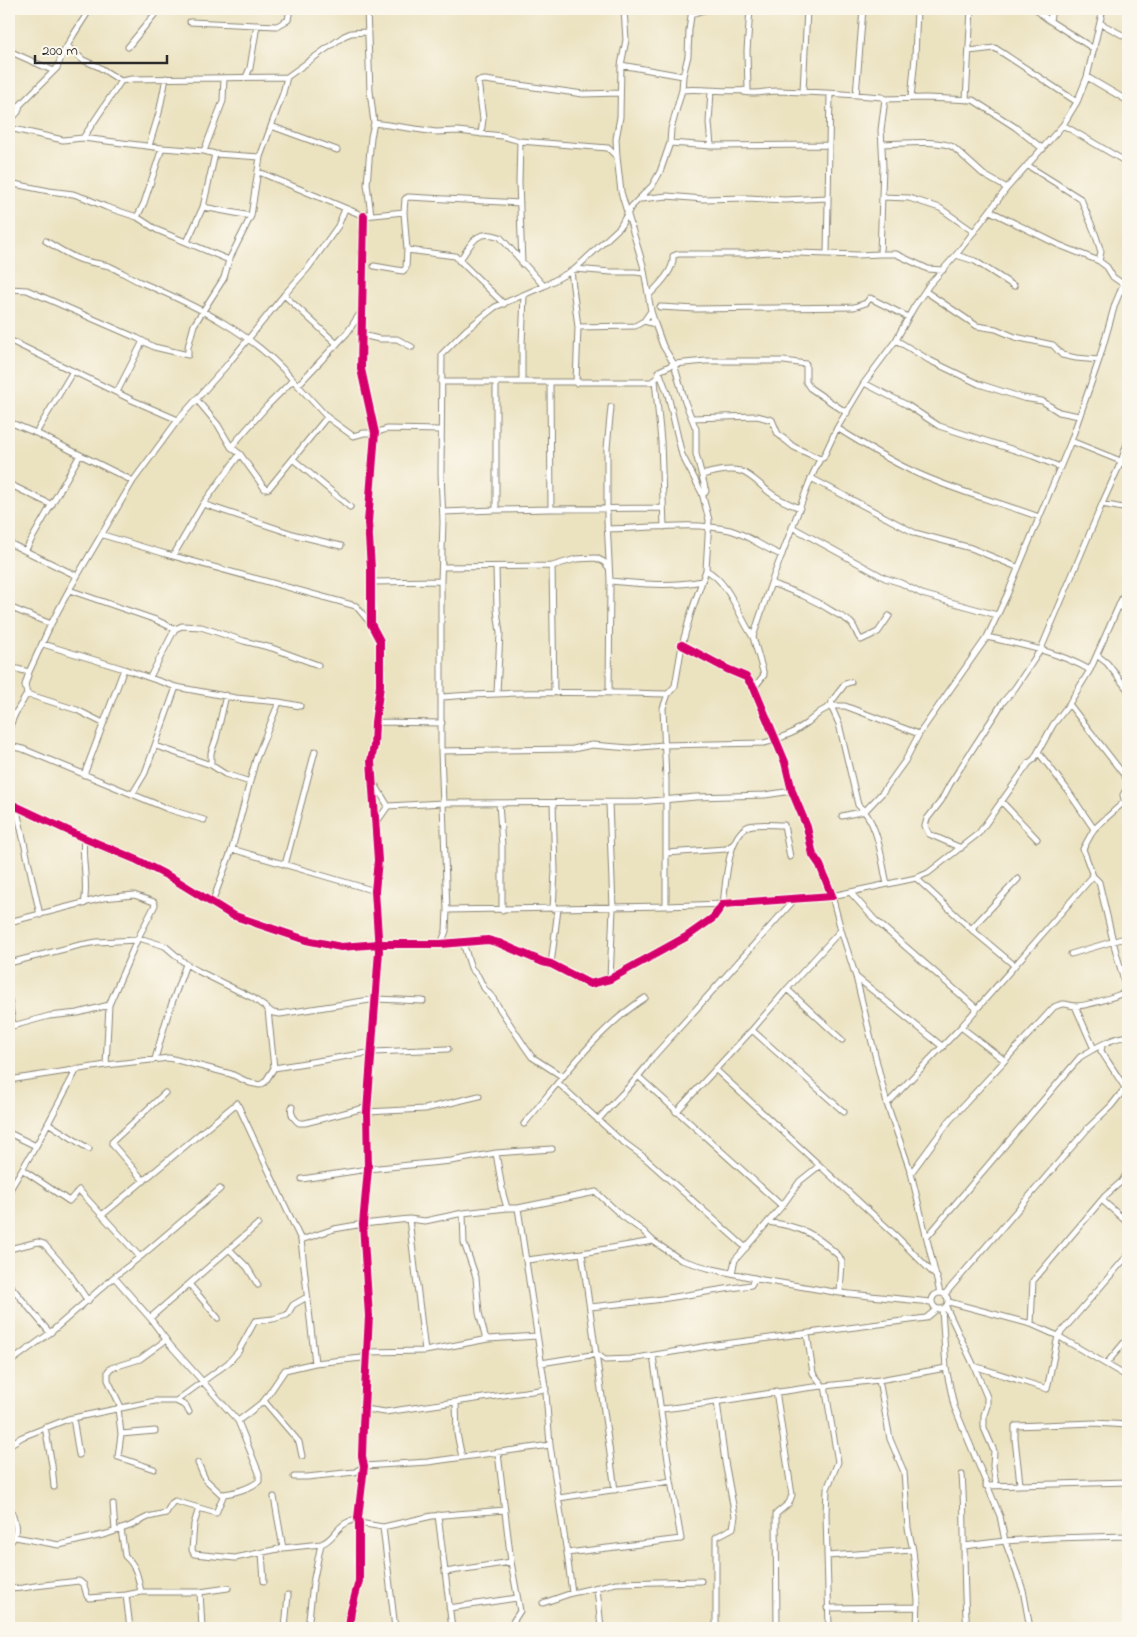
<svg xmlns="http://www.w3.org/2000/svg" width="1137" height="1637" font-family="'Indie Flower',sans-serif">
	<style>
		.lines { fill: none; stroke-linecap: round; stroke-linejoin: round }
		.minor-casing { stroke: #8b8676; stroke-width: 7 }
		.minor { stroke: #fff; stroke-width: 5 }
		.cycleway-casing { stroke: #fbf7ec; stroke-width: 11 }
		.cycleway { stroke: #d6006c; stroke-width: 8 }
	</style>
	<rect width="100%" height="100%" fill="#fbf7ec"/>
	<filter id="ink" filterUnits="userSpaceOnUse"><feTurbulence type="fractalNoise" baseFrequency=".02" numOctaves="2"/><feDisplacementMap in="SourceGraphic" scale="10" xChannelSelector="R" yChannelSelector="G"/><feConvolveMatrix kernelMatrix="1 2 1 2 8 2 1 2 1" color-interpolation-filters="sRGB"/></filter>
	<filter id="wash" filterUnits="userSpaceOnUse"><feTurbulence type="fractalNoise" baseFrequency=".0096" numOctaves="4" result="noise"/><feDisplacementMap in="SourceGraphic" scale="20" xChannelSelector="R" yChannelSelector="G"/><feGaussianBlur stdDeviation="1.12" result="paint"/><feColorMatrix in="noise" values="0 0 0 0 0 0 0 0 0 0 0 0 0 0 0 0 0 1.4 0 .05"/><feComposite in="paint" operator="in"/></filter>
	<g filter="url(#wash)">
		<rect width="100%" height="100%" fill="#ebe2c0"/>
	</g>
	<g filter="url(#ink)">
		<g class="lines">
			<defs>
				<path id="minor" d="M367 9 370 91 374 123 371 137 367 184 371 215
					M624 9 626 40 621 65 620 117 616 139 617 157 621 192 643 265 651 311 655 324
					M1036 9 1042 15 1050 21
					M1052 9 1050 21 1094 49
					M691 14 708 9
					M190 22 277 26 288 20 290 9
					M1100 23 1128 38
					M67 46 83 60 99 67 121 81
					M128 47 159 9
					M9 51 54 71
					M969 51 995 48 1077 102
					M621 65 683 76
					M246 77 250 68 257 25
					M1087 77 1128 101
					M682 90C704 88 726 93 748 90L747 51 750 9
					M748 90 744 92C756 95 766 91 778 91 813 92 848 94 882 97L885 99 926 98 973 100 1015 127 1043 149
					M803 92 807 9
					M856 95 863 9
					M911 98 915 57 917 9
					M966 100 971 9
					M9 105 18 112
					M9 122 18 112 20 105 57 68 63 53 74 34 90 9
					M374 123 436 132 458 131 502 136 520 141 608 148 617 157
					M1063 125 1128 163
					M271 126 337 150
					M9 128 63 140 83 138 162 148 204 151 215 154 260 157
					M481 134 483 119 478 81 485 80 583 94 619 93
					M83 138 121 81 132 79 287 77 344 36 351 33 366 32
					M520 141 519 182 522 264
					M670 143 711 146 828 145
					M882 144C900 144 937 139 953 147L984 175 1007 188
					M149 146 159 113 166 78
					M711 146 709 123 711 91
					M204 151 223 101 224 78
					M1027 165 1081 199 1096 236 1101 252 1099 261
					M259 172 364 216 404 212
					M9 183 49 191 73 194 85 198 106 207 137 217 157 230 229 260
					M882 197 909 198 940 208 974 232
					M641 199 667 196 703 199 748 198 785 200 827 198
					M203 207 251 216
					M990 211 1059 245 1099 261 1107 267 1113 277 1123 284
					M137 217 144 203 162 148
					M46 241C57 248 68 255 79 259 89 263 99 263 109 266 120 271 129 277 140 282 195 305 253 333 293 380
					M187 242 203 207 215 154
					M407 250 404 212 405 199 408 197 520 203
					M827 254 830 94
					M880 254H896L928 269 943 270
					M956 255 975 261 1014 286
					M459 261C472 244 475 228 500 237L544 286
					M374 266 403 271 406 268 407 250 455 256 504 304
					M575 269 611 272H635L643 273
					M571 271 578 327 635 326 644 321 651 311
					M9 289 27 290 137 338 154 347 188 355V347L194 325 224 278 229 260 251 216 260 157 283 93 287 77
					M925 291 977 326 996 329 1015 337 1053 345 1062 355 1076 358 1099 360
					M284 295 337 344
					M649 295C658 286 675 270 673 256L678 254H747L768 252 858 255 880 254 883 166 881 130 885 99
					M660 307 696 309 854 307 866 303 870 298 908 317
					M644 321 655 324 663 346 674 364 685 402 696 429V454L706 491 705 493H702
					M362 335 379 339H397L412 347
					M9 340 132 400 178 420
					M896 340 929 360 979 384 1023 398 1042 401 1059 412 1079 416
					M659 371 668 395 682 455 702 493 709 520 706 570C730 583 738 615 753 637
					M655 380 661 441 664 527
					M441 382H496V510L551 509
					M496 382H651L658 377 659 371 674 364 706 361H784L806 364V382L810 388 847 413
					M522 382V344L524 295
					M550 382 551 509 663 508
					M576 383 578 327
					M864 383 907 405 939 426 1033 456 1060 467
					M298 385 347 333 361 312
					M117 392 143 341
					M197 400 218 425 231 447 240 454 265 489 269 488 327 417 353 436 364 433H375L387 429 441 430
					M692 418 757 416 772 420 778 434 794 447 820 459
					M9 422 36 433 133 481
					M837 428C861 443 885 458 910 470 951 490 996 501 1039 517
					M36 433 73 371
					M1071 441 1128 464
					M231 447 267 406 293 380 327 417
					M294 460 350 507
					M702 475C713 472 728 468 740 471 752 475 760 485 769 492 778 499 789 504 800 508
					M811 478 915 533 971 548 1017 567
					M9 484 52 505
					M203 504 240 454
					M1102 504 1121 462 1128 440
					M443 512 496 510
					M792 527 885 578 901 583 922 594 997 615
					M607 529C648 529 690 521 730 530 749 535 764 549 782 555
					M103 535 166 554 356 606 371 624
					M9 543 77 576
					M25 551 80 455
					M173 556 203 504 296 535 341 546
					M552 566 554 693
					M442 567 552 566 576 559 596 558 604 562 609 568
					M496 567 497 610 500 633 497 693
					M706 570 691 613 682 645 675 686 668 694 663 708 666 780V853L726 849 732 845
					M610 581C639 584 673 587 702 581
					M372 582 441 581
					M771 583C795 592 814 599 835 613 840 616 848 619 852 624 856 629 856 635 861 640L878 632 889 616
					M69 590 156 620 175 629
					M1119 606 1128 609
					M9 607 51 624
					M987 637C1023 645 1058 652 1090 670
					M43 644 124 669 176 687 236 698 279 702 300 706
					M1098 656 1107 663 1128 690
					M9 667 29 672
					M150 677 175 629 182 626 201 627 244 641 272 648 318 665
					M851 682 845 684 832 701 831 706 839 724 858 805C879 822 881 859 887 884
					M754 688 764 675 753 637 771 583 811 478 820 459 823 458 837 428 864 383 896 340 914 307 929 285 956 255 1007 188 1063 125 1077 102 1087 77 1103 9
					M609 693 610 581 607 521V448L611 407
					M27 694 77 710 103 723
					M226 695 216 739 211 753V765L225 774 250 782
					M442 697C517 691 593 692 668 694
					M1069 704 1128 780
					M375 722 442 723
					M9 728 15 714 27 694 25 685 29 672 51 624 69 590 133 481 178 420 227 365 284 295 308 268 338 226 345 209
					M9 746 23 749 168 809 204 820
					M156 746 211 765
					M441 751 573 749 592 745 630 748 663 745 764 743 775 740 792 733 807 723 820 712 831 706H845L919 734
					M1038 752 1066 788 1094 829
					M84 775 124 669
					M373 781 388 806
					M1128 786 1123 795 1128 814
					M133 793 145 773 176 687
					M1001 801 1037 839
					M9 803 84 838 135 859 172 878 232 915 306 940 341 947 379 944H441L488 940 499 943 543 962 551 964 590 984 610 979 686 937 713 918 723 904 832 896 820 865 813 855 807 827 792 791 785 762 754 688 746 677 727 669 682 645
					M499 803 502 846V910
					M553 803 555 871 553 909
					M609 803 613 908 610 979
					M16 806 40 915
					M388 806 443 803 639 802 696 797 765 795 792 791
					M842 816 865 811 882 793 905 761 919 734 987 637 1007 595 1071 441 1099 360 1115 304 1125 280 1128 277
					M374 826 388 806
					M84 838C81 860 89 881 84 904
					M961 848 929 834 925 826 927 819 941 801 950 784 1003 702 1015 688 1041 649 1102 504 1128 509
					M232 849 375 891
					M666 853V906L723 904C726 884 727 835 749 826 758 823 774 825 784 825L790 857
					M285 865 315 751
					M1093 876 1083 849 1094 829 1124 802
					M916 878 971 929 1014 965
					M850 892 875 920 976 1008
					M212 903 232 849 256 759 279 702
					M447 910 666 906
					M9 922 103 898 134 895 154 902 155 905 137 940 109 1005 106 1065
					M971 929 1018 879
					M139 938 165 946 186 964 198 971 253 998 273 1013 280 1014 376 999 423 1001
					M463 943 471 968 478 976 484 988 492 997 525 1047 532 1057 563 1077
					M441 944 446 931 447 910 441 751V581L443 522 441 473 442 354 466 330 495 307 544 286 575 269 620 227 631 207 652 186 660 172 670 143 671 129 682 90 683 76 688 56 689 30 692 9
					M1071 954 1128 937
					M9 963 80 945 97 942 137 940
					M551 964 558 909
					M856 977 943 1047
					M787 989 842 1040
					M9 999 13 1026
					M1075 1006 1094 1049
					M9 1027 49 1016 78 1013 109 1005
					M961 1027 1004 1060
					M752 1030 844 1112
					M1102 1046 1101 1051 1128 1092
					M155 1059 168 1014 186 964
					M274 1068 373 1052 448 1049
					M715 1069 894 1234 937 1277
					M639 1077 782 1206 735 1260 732 1273
					M9 1080 106 1065 169 1058 231 1074 250 1083 260 1085 265 1082 274 1068 268 1010
					M558 1083 618 1138 645 1158 746 1248
					M887 1104 961 1027 1093 876 1099 882 1113 941 1128 996
					M292 1107C290 1113 294 1119 299 1123H305L368 1107
					M367 1112 425 1109 479 1096
					M676 1112 752 1030 787 989 841 930
					M598 1120C616 1099 638 1080 653 1057L795 899
					M48 1123 89 1149
					M524 1124C560 1081 598 1028 645 998
					M9 1133 36 1146
					M496 1153 503 1194 507 1208
					M23 1170 69 1201 79 1190 140 1257 220 1189
					M911 1173 887 1104 856 977 841 930 832 896 916 878 928 873 979 833 1029 763 1034 759 1053 725 1069 704 1090 670 1128 585
					M302 1179 368 1169 451 1161 496 1153 552 1149
					M144 1181 112 1144V1142L165 1093
					M9 1191 36 1146 77 1069
					M1103 1201 1128 1223
					M782 1206 800 1181 819 1166
					M518 1208 546 1393 550 1445
					M463 1213 464 1243 476 1277 479 1313 485 1336 488 1339
					M102 1215 237 1103 301 1240 315 1363
					M409 1219 425 1351
					M768 1222C802 1227 814 1233 839 1256L842 1262 840 1293
					M927 1237 1080 1057C1095 1048 1111 1038 1128 1036
					M301 1240 334 1229 363 1224 409 1219 425 1221 463 1213 507 1208H518L596 1192 622 1216 643 1231 653 1241 681 1260 708 1268 763 1280 840 1293 931 1302
					M9 1249 38 1242 44 1244 67 1270 88 1301
					M229 1249 247 1267 258 1285
					M582 1253 615 1490
					M527 1260 582 1253 653 1241
					M114 1277 150 1318 170 1345 238 1421 264 1401 285 1370 315 1363 362 1358 367 1352 425 1351 488 1339 537 1336
					M9 1284 50 1333
					M190 1285 218 1318
					M932 1301a8 8 0 1 1 16 0a8 8 0 1 1-16 0Z
					M940 1293 911 1173 950 1120 1054 1007C1068 1001 1066 1006 1077 1006 1093 1005 1112 997 1127 992
					M945 1294 1089 1127 1111 1106 1126 1087
					M949 1302 1031 1324 1058 1336 1128 1377
					M590 1307 655 1300 751 1285 755 1278
					M946 1307 974 1366
					M942 1309 946 1368 954 1406 1000 1516 1005 1541 1023 1590 1030 1628
					M150 1318 258 1224
					M1031 1324 1033 1281 1105 1196 1122 1181 1128 1171
					M807 1334 813 1373 823 1386H825L838 1462 827 1489 826 1514 829 1628
					M9 1363 50 1333 114 1277 140 1257
					M541 1363 597 1354 605 1360 631 1359 708 1346 926 1318 937 1309
					M1106 1364 1128 1338
					M879 1380 890 1439 904 1472 908 1528 913 1550 918 1600 917 1628
					M825 1386 879 1380 946 1368
					M776 1391 792 1495 789 1503 776 1514 777 1628
					M176 1401 186 1406 189 1412
					M264 1401 299 1442 302 1456
					M456 1402 457 1434 462 1457
					M121 1407 108 1380V1371L111 1368 140 1359 166 1340
					M118 1408 121 1434 118 1457 154 1469
					M365 1409 385 1412 546 1389
					M661 1409C715 1404 768 1392 823 1386
					M73 1418 79 1455
					M45 1427 52 1465 54 1487
					M121 1434 155 1431
					M9 1445 22 1437 68 1419 155 1401H176L228 1363 238 1352 255 1321 273 1319 287 1315 293 1305 307 1297
					M498 1453 511 1562 520 1611 509 1628
					M198 1463 205 1479 221 1494C232 1494 251 1488 259 1481V1473L238 1421
					M962 1475C966 1526 962 1577 967 1628
					M294 1477H307L345 1473 355 1472 364 1466 428 1462 550 1445 567 1553 572 1593
					M1020 1484 1015 1439V1426L1094 1423 1128 1425
					M996 1485 993 1466 994 1451 984 1428V1415L987 1406V1397L974 1366 1047 1389 1058 1336 1128 1255
					M986 1486 1128 1482
					M274 1497 283 1548
					M559 1498 671 1481
					M113 1504 115 1531
					M9 1505C14 1520 21 1531 9 1544
					M199 1508 194 1524 192 1550 194 1554 235 1558 283 1548 321 1544C331 1541 335 1531 343 1525 347 1522 353 1520 358 1518
					M438 1515 452 1628
					M359 1523 383 1527 432 1516 505 1510
					M383 1527 395 1628
					M121 1529 125 1556C137 1566 138 1578 141 1592H200L228 1588
					M15 1537 59 1545 107 1534 130 1526 148 1517 166 1513 172 1503 175 1501 216 1513 224 1494
					M964 1546 1005 1541 1053 1538 1128 1536
					M262 1553 264 1581
					M567 1553 681 1539 671 1481 653 1356
					M827 1556 913 1550
					M445 1572 511 1562
					M597 1588 601 1628
					M9 1589 23 1588 35 1586 79 1581 84 1585 87 1596 89 1598 126 1595 141 1592
					M200 1592 202 1628
					M126 1595 130 1628
					M543 1603 572 1593 616 1583 701 1581
					M449 1608 517 1598
					M827 1608 917 1607
					M285 1628 288 1595
					M308 1628 313 1583 321 1544
					M349 1628 351 1611 359 1581V1523L358 1518 364 1466 362 1456 363 1426 369 1316 363 1224 368 1169 367 1112 379 951 375 891 378 860 371 761 374 746 375 722 380 686V641L371 624V568L368 522 375 433 361 369 364 216
					M716 1628V1537L733 1528 735 1516 725 1462 717 1402"/>
			</defs>
			<use href="#minor" class="minor-casing"/>
			<use href="#minor" class="minor"/>
			<defs>
				<path id="cycleway" d="M9 803 84 838 135 859 172 878 232 915 306 940 341 947 379 944H441L488 940 499 943 543 962 551 964 590 984 610 979 686 937 713 918 723 904 832 896 820 865 813 855 807 827 792 791 785 762 754 688 746 677 727 669 682 645
					M349 1628 351 1611 359 1581V1523L358 1518 364 1466 362 1456 363 1426 369 1316 363 1224 368 1169 367 1112 379 951 375 891 378 860 371 761 374 746 375 722 380 686V641L371 624V568L368 522 375 433 361 369 364 216"/>
			</defs>
			<use href="#cycleway" class="cycleway-casing"/>
			<use href="#cycleway" class="cycleway"/>
		</g>
	</g>
	<rect width="1137" height="1637" fill="none" stroke="#fbf7ec" stroke-width="30"/>
	<path d="M35 55v8h132v-8" fill="none" stroke="#2b2b2b" stroke-width="2.5"/>
	<text x="42" y="55" font-size="15" fill="#2b2b2b" stroke="#fbf7ec" stroke-width="4" paint-order="stroke">200 m</text>
</svg>
